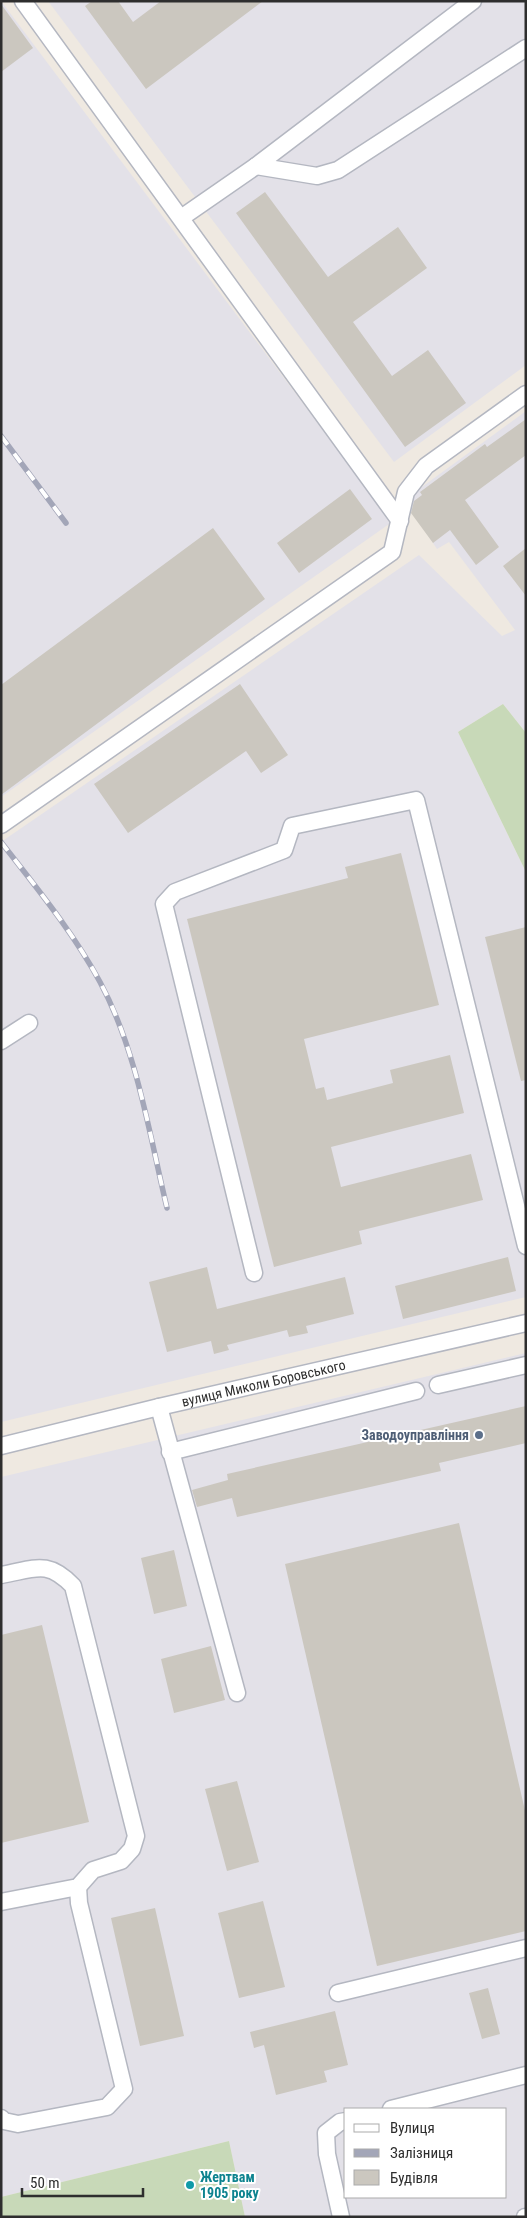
<svg xmlns="http://www.w3.org/2000/svg" width="527" height="2218" font-family="'Roboto Condensed',sans-serif">
	<style>
		.industrial { fill: #e3e1e8; fill-rule: evenodd }
		.cemetery { fill: #c8d9b8 }
		.building { fill: #cbc7bf }
		.lines { fill: none; stroke-linecap: round; stroke-linejoin: round }
		.minor-casing { stroke: #b4b7c1; stroke-width: 19 }
		.minor { stroke: #fff; stroke-width: 16 }
		.rail-casing { stroke: #a3a6b8; stroke-width: 5.5 }
		.rail { stroke: #fff; stroke-width: 4; stroke-dasharray: 11; stroke-linecap: butt }
		.service-dot { fill: #5c6f8a; stroke: #fff; stroke-width: 2 }
		.culture-dot { fill: #0f9aa8; stroke: #fff; stroke-width: 2 }
		.labels { text-anchor: middle; stroke-width: 4; stroke-linejoin: round; paint-order: stroke }
		.street-label { font-size: 14px; fill: #2e2e2e; stroke: #fff }
		.service-label { font-size: 14px; font-weight: bold; fill: #4e5e75; stroke: #fff; text-anchor: end }
		.culture-label { font-size: 14px; font-weight: bold; fill: #0d838f; stroke: #fff; text-anchor: start }
	</style>
	<rect width="100%" height="100%" fill="#efe9e1"/>
	<path class="industrial" d="M1 1 392 522 1 797Z
		M48 1H526V365L394 462Z
		M526 411V733L503 704 458 732 526 872V1297L1 1422V842L419 555 502 636 515 630 449 542 437 549 404 500Z
		M526 1353V2217H245L229 2141 1 2197V1477ZM346 2109H506V2197H346Z"/>
	<path class="cemetery" d="M503 704 526 733V872L458 732Z
		M229 2141 245 2217H1V2197Z"/>
	<path class="building" d="M92 1H118L133 22 161 1H263L146 89 85 6Z
		M1 4 33 48 1 72Z
		M265 192 328 277 398 227 427 268 353 322 392 376 428 350 466 403 405 447 236 213Z
		M526 419V455L465 500 499 547 476 565 450 530 433 543 411 513 414 501 422 495 420 492 485 444 487 447Z
		M350 489 372 519 299 573 277 543Z
		M213 528 265 599 1 795V685Z
		M526 548V596L503 566Z
		M240 684 288 755 261 773 246 751 128 833 94 784Z
		M401 853 439 1005 304 1039 316 1089 324 1087 327 1100 393 1083 390 1070 450 1055 464 1113 331 1147 341 1187 471 1154 483 1200 359 1231 362 1244 274 1267 187 919 348 878 345 867Z
		M526 927V1080L521 1081 485 937Z
		M508 1257 516 1291 403 1319 395 1286Z
		M207 1267 217 1309 345 1277 354 1314 306 1326 308 1333 289 1337 287 1330 227 1345 229 1350 214 1354 211 1341 167 1352 149 1282Z
		M526 1406V1443L439 1463 441 1471 237 1517 232 1498 197 1507 192 1490 228 1480 227 1474Z
		M459 1523 526 1815V1931L377 1966 285 1564Z
		M174 1550 187 1606 154 1614 141 1558Z
		M42 1625 89 1822 1 1843V1635Z
		M211 1646 225 1700 174 1713 161 1659Z
		M237 1781 259 1862 227 1871 205 1789Z
		M263 1901 285 1987 239 1998 218 1913Z
		M155 1908 184 2036 140 2046 111 1918Z
		M488 1988 500 2034 482 2039 469 1993Z
		M335 2011 348 2065 324 2071 327 2082 276 2095 264 2045 254 2048 250 2032Z"/>
	<g class="lines">
		<defs>
			<g id="minor">
				<path d="M23 1 400 521"/>
				<path d="M256 166 317 176 338 170 526 48"/>
				<path d="M181 218 256 166 473 1"/>
				<path d="M1 825 392 552 406 492 426 466 526 394"/>
				<path d="M1 1041 29 1023"/>
				<path d="M254 1273 164 904 175 892 284 850 292 826 416 800 526 1246"/>
				<path d="M438 1385 526 1365"/>
				<path d="M159 1407 237 1693"/>
				<path id="s1" d="M1 1446 159 1407 526 1323"/>
				<path d="M170 1452 416 1391"/>
				<path d="M1 1575C35 1569 47 1559 73 1586L136 1836 132 1849 121 1861 93 1870 78 1887 1 1902"/>
				<path d="M338 1993 526 1948"/>
				<path d="M391 2109 526 2075"/>
				<path d="M1 2118 4 2121 18 2124 107 2107 124 2089 79 1903 78 1887"/>
				<path d="M341 2217 327 2154 326 2133 340 2122 346 2121"/>
				<path d="M525 2217H526"/>
			</g>
		</defs>
		<use href="#minor" class="minor-casing"/>
		<use href="#minor" class="minor"/>
		<defs>
			<path id="rail" d="M1 436 66 523
				M1 842C36 887 73 932 100 982 137 1051 149 1133 167 1208"/>
		</defs>
		<use href="#rail" class="rail-casing"/>
		<use href="#rail" class="rail"/>
	</g>
	<circle class="service-dot" cx="479" cy="1435" r="5"/>
	<circle class="culture-dot" cx="190" cy="2185" r="5"/>
	<g class="labels">
		<g class="street-label">
			<text dy="5" stroke="none"><textPath href="#s1" startOffset="270">вулиця Миколи Боровського</textPath></text>
		</g>
		<g class="service-label">
			<text x="469" y="1440">Заводоуправління</text>
		</g>
		<g class="culture-label">
			<text x="200" y="2182">Жертвам<tspan x="200" dy="16">1905 року</tspan></text>
		</g>
	</g>
	<rect width="527" height="2218" fill="none" stroke="#2e2e2e" stroke-width="5"/>
	<rect x="344" y="2108" width="162" height="90" fill="#ffffff" stroke="#ababab"/>
	<rect x="354" y="2124" width="25" height="8" fill="#ffffff" stroke="#ababab"/>
	<text x="390" y="2133" font-size="15" fill="#2e2e2e">Вулиця</text>
	<rect x="354" y="2149" width="25" height="8" fill="#a3a6b8" stroke="#ababab"/>
	<text x="390" y="2158" font-size="15" fill="#2e2e2e">Залізниця</text>
	<rect x="354" y="2170" width="25" height="15" fill="#cbc7bf" stroke="#ababab"/>
	<text x="390" y="2183" font-size="15" fill="#2e2e2e">Будівля</text>
	<path d="M22 2188v8h121v-8" fill="none" stroke="#2e2e2e" stroke-width="2.5"/>
	<text x="30" y="2188" font-size="15" fill="#2e2e2e" stroke="#ffffff" stroke-width="4" paint-order="stroke">50 m</text>
</svg>
